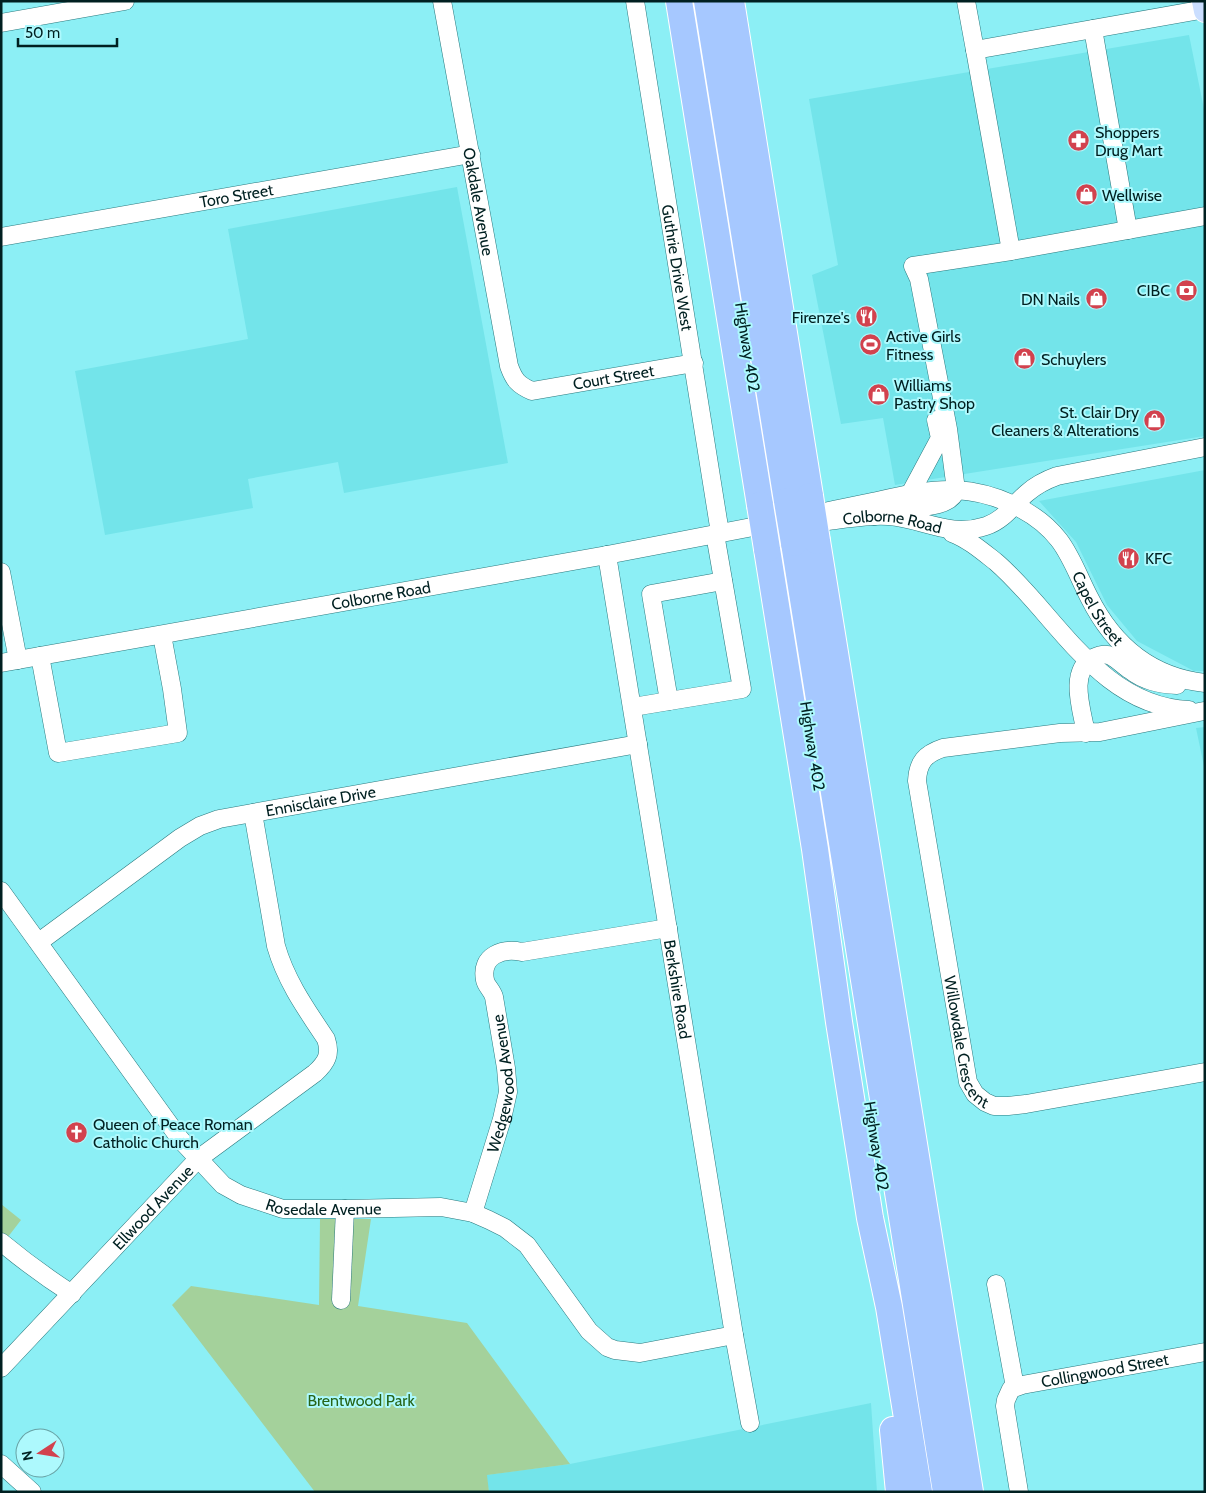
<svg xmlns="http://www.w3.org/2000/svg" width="1206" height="1493" font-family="Cabin,sans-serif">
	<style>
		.built { fill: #73e4ea }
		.green { fill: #a4d19b }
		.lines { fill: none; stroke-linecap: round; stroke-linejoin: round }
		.minor-casing { stroke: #2b797e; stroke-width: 19 }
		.major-casing { stroke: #fff; stroke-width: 24 }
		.highway-casing { stroke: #fff; stroke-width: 28 }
		.minor { stroke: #fff; stroke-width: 18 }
		.major { stroke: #cadeff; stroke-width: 22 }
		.highway { stroke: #a6c8ff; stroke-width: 26 }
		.highway-bridge-casing { stroke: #fff; stroke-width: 28; stroke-linecap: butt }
		.highway-bridge { stroke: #a6c8ff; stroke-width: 26 }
		.labels { text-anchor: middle; stroke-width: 4; stroke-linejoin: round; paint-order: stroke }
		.poi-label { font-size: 16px; fill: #002021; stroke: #adf9fd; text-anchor: start }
		.street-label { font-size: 16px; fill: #002021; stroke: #adf9fd }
		.park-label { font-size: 16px; fill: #276418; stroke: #adf9fd }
	</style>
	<rect width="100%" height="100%" fill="#8ceff5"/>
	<path class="built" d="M1189 35 1205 114V436L895 485 883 418 841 424 812 275 838 265 809 99Z
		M457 187 508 463 344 493 338 462 248 479 253 508 105 535 75 371 248 339 228 229Z
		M1205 470V671H1194L1137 641 1107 605 1076 542 1039 501Z
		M1205 727V771L1196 728Z
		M871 1403 877 1492H489L486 1475 570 1464Z"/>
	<path class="green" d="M1 1204 21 1220 1 1246Z
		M320 1219H371L358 1306 467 1323 570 1464 487 1475 489 1492H315L172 1305 191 1286 319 1305Z"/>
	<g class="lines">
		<defs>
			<g id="minor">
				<path id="s1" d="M442 1 509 366C514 380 518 385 532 391L694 363"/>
				<path id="s2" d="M635 1 720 533"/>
				<path d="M966 1 975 50"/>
				<path d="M1 23 125 1"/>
				<path d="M1093 29 1128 230"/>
				<path id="s3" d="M1 237 471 154"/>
				<path d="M1011 251 975 50 1205 9"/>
				<path d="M910 494 940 438 936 420"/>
				<path d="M874 516C881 514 889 512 896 510 913 507 951 509 956 490L948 429 919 279 913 266 1011 251 1205 216"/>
				<path id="s4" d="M803 517C828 511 853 506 877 501 903 495 929 489 956 490 993 492 1036 510 1059 540 1072 557 1079 578 1089 597 1113 645 1150 677 1205 683"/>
				<path id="s5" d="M828 521C848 519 869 514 889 516 925 519 949 538 986 526 1004 520 1013 505 1027 493 1036 485 1046 480 1057 476L1205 447"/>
				<path d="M952 533C968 539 982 551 996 562 1057 615 1099 706 1189 710"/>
				<path id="s6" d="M607 555 734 1335 750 1423"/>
				<path d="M1 572 18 660"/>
				<path d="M40 656 58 753 178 733 172 689 162 635"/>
				<path id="s7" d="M1 663 607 555 773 523"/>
				<path d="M669 701 651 594 723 581"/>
				<path d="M633 707 742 689 715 534"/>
				<path id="s8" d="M1204 711 1100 732 1060 733 943 748C925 754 918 762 917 781L968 1082 975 1094 985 1102 994 1106H1008L1026 1104 1205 1072"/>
				<path d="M1086 733C1082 711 1068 671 1093 658 1099 655 1105 653 1111 656 1118 660 1124 666 1130 670 1144 681 1159 684 1177 685"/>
				<path id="s9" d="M1 891 180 1139 223 1185 241 1195 283 1209H345L441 1207 473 1213 489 1220 505 1228 527 1245 589 1331 607 1347 615 1350 640 1353 734 1335"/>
				<path id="s10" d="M39 942 180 838 200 826 219 819 638 744"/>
				<path id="s11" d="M473 1213 502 1119 508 1092 506 1068 494 997C492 990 486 986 485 980 480 955 503 948 522 952L668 928"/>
				<path d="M1 1242C24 1261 47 1278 72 1294"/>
				<path d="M996 1284 1015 1387"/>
				<path d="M341 1300 345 1209"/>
				<path id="s12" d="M1 1368 198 1159 315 1073C327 1062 331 1054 326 1039 306 1009 286 981 276 946L253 813"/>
				<path d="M1 1464 32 1492"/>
				<path id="s13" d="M1019 1492 1005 1406 1006 1400 1011 1389 1022 1385 1205 1352"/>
			</g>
			<path id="major" d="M1203 1 1205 11"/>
			<path id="highway" d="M679 1 760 505
				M707 1 787 501
				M731 1 810 496
				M817 541 970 1492
				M794 543 946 1492
				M767 549 815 849 839 1022 870 1218 889 1307 919 1492
				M893 1430 899 1492"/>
		</defs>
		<use href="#minor" class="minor-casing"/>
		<use href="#major" class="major-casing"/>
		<use href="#highway" class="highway-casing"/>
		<use href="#minor" class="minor"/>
		<use href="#major" class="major"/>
		<use href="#highway" class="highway"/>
		<defs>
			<path id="highway-bridge" d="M810 496 817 541
				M787 501 794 543
				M760 505 767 549"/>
		</defs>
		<use href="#highway-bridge" class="highway-bridge-casing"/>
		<use href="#highway-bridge" class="highway-bridge"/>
	</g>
	<defs>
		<symbol id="pharmacy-disc" viewBox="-11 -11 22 22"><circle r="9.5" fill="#d2424e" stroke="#adf9fd"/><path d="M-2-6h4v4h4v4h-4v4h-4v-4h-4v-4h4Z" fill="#fff"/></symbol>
		<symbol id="shop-disc" viewBox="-11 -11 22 22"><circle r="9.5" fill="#d2424e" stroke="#adf9fd"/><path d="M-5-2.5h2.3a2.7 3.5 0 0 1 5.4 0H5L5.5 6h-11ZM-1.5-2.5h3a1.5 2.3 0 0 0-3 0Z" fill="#fff"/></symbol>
		<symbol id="bank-disc" viewBox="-11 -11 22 22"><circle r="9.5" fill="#d2424e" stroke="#adf9fd"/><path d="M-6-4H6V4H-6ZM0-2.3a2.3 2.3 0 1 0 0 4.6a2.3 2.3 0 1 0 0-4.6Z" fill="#fff"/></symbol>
		<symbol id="restaurant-disc" viewBox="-11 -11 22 22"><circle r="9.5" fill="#d2424e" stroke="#adf9fd"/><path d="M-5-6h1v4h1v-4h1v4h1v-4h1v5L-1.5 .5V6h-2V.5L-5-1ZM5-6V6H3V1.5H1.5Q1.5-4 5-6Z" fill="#fff"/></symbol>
		<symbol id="stadium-disc" viewBox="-11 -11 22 22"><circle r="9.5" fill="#d2424e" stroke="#adf9fd"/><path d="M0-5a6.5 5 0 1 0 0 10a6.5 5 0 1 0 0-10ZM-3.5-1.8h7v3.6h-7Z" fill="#fff"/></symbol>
		<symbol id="church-disc" viewBox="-11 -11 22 22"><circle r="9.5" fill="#d2424e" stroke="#adf9fd"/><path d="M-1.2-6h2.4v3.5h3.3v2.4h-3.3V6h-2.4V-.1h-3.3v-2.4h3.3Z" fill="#fff"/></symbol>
	</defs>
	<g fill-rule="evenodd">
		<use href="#pharmacy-disc" x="1066" y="128" width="25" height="25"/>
		<use href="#shop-disc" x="1074" y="182" width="25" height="25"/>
		<use href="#bank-disc" x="1174" y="278" width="25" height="25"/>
		<use href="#shop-disc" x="1084" y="286" width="25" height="25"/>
		<use href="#restaurant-disc" x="854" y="304" width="25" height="25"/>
		<use href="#stadium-disc" x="858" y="332" width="25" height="25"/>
		<use href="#shop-disc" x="1012" y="346" width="25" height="25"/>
		<use href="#shop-disc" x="866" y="382" width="25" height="25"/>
		<use href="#shop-disc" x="1142" y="408" width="25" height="25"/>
		<use href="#restaurant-disc" x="1116" y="546" width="25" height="25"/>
		<use href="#church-disc" x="64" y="1120" width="25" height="25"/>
	</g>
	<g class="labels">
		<g class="poi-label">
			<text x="1095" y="138">Shoppers<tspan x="1095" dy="18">Drug Mart</tspan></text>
			<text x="1102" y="201">Wellwise</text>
			<text x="1170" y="296" text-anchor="end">CIBC</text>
			<text x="1080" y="305" text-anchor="end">DN Nails</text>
			<text x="850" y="323" text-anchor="end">Firenze's</text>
			<text x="886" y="342">Active Girls<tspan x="886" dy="18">Fitness</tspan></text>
			<text x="1041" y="365">Schuylers</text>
			<text x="894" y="391">Williams<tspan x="894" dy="18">Pastry Shop</tspan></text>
			<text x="1139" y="418" text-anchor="end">St. Clair Dry<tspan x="1139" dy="18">Cleaners &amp; Alterations</tspan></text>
			<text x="1145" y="564">KFC</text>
			<text x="93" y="1130">Queen of Peace Roman<tspan x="93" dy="18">Catholic Church</tspan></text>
		</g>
		<g class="street-label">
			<text dy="6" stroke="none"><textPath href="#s3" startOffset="239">Toro Street</textPath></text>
			<text dy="6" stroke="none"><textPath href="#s1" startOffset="204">Oakdale Avenue</textPath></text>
			<text dy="6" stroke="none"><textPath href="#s2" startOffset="270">Guthrie Drive West</textPath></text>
			<text transform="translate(748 347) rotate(81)" y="6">Highway 402</text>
			<text dy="6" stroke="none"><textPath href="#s1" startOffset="489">Court Street</textPath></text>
			<text dy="6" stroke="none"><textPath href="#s5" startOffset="65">Colborne Road</textPath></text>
			<text dy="6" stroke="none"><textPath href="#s7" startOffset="386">Colborne Road</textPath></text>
			<text dy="6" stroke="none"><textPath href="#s4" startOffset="352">Capel Street</textPath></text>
			<text transform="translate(813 746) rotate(81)" y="6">Highway 402</text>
			<text dy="6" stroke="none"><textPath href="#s10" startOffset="322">Ennisclaire Drive</textPath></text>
			<text dy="6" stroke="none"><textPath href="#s6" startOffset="440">Berkshire Road</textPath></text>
			<text dy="6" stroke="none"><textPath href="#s8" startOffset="576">Willowdale Crescent</textPath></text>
			<text dy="6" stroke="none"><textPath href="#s11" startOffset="134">Wedgewood Avenue</textPath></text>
			<text transform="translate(877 1146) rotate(81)" y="6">Highway 402</text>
			<text dy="6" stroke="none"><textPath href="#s9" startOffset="474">Rosedale Avenue</textPath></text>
			<text dy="6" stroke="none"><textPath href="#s12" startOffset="221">Ellwood Avenue</textPath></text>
			<text dy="6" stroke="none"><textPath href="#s13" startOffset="201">Collingwood Street</textPath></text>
		</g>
		<g class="park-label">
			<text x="361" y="1406">Brentwood Park</text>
		</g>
	</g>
	<rect width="1206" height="1493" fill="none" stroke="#002021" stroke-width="5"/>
	<g transform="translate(40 1453) rotate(258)"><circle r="24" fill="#adf9fd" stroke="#68a2a5"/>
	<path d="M0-4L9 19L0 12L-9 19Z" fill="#d2424e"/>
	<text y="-8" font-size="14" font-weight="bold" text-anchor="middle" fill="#002021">N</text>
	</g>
	<path d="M18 38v8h99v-8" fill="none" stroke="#002021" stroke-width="2.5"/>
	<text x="25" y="38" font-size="15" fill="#002021" stroke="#adf9fd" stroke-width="4" paint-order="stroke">50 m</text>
</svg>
